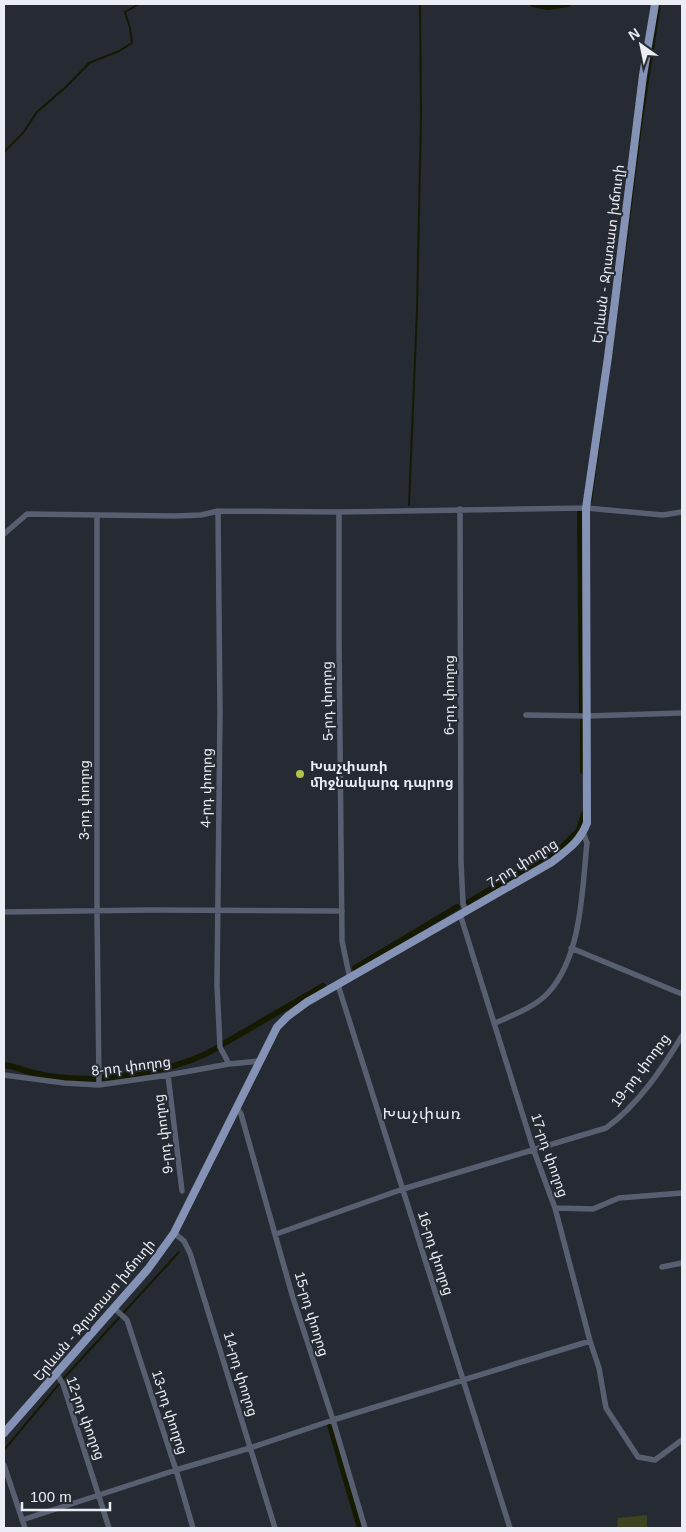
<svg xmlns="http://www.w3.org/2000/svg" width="686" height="1532" font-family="Helvetica,'Noto Sans Armenian',sans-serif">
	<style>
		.green { fill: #3d431e }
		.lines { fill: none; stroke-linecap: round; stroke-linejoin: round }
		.stream { stroke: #151900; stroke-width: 2 }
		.canal { stroke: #151900; stroke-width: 6 }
		.minor { stroke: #585f70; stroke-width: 5.5 }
		.major { stroke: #8492b6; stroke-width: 8 }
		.poi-dot { fill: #b2c34c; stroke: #262a33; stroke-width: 2 }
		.labels { text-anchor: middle; stroke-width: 4; stroke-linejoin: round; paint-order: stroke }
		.street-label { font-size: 14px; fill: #eaedf3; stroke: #262a33 }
		.poi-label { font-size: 14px; font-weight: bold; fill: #eaedf3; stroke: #262a33; text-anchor: start }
		.quarter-label { font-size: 16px; letter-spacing: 1px; fill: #eaedf3; stroke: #262a33 }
	</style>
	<rect width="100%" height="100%" fill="#262a33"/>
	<path class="green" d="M647 1515V1528H617L618 1518Z"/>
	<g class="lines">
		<path class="stream" d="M4 152 23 133 37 112 67 86 89 63 119 51 132 43 130 28 125 12 139 4
			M622 276 641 126 660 4
			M591 502 601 430
			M409 505 417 310 421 116 420 4
			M63 1379 179 1252
			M4 1450 60 1383"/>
		<path class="canal" d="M533 4 548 7 568 4
			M580 512 582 712
			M583 717V771
			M469 902 562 847 579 830 584 814
			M355 968 457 907
			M223 1044 323 986
			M4 1065C14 1066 21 1070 30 1072 51 1078 73 1079 94 1079
			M102 1078C142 1074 182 1068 217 1048
			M330 1425 360 1528"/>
		<path class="minor" d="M460 509 461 862 463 904 466 911
			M218 511 220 712 217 985 220 1047 229 1064
			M339 512V641L342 941 350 979
			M97 515V911L99 1085
			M4 534 27 514 175 516 201 515 218 511 339 512 586 508 663 515 682 512
			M526 715 587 716 682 713
			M4 912 149 910 342 911
			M460 914 534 1151 555 1208 590 1341 599 1368 606 1408 638 1457 655 1460 682 1440
			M571 948 682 994
			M338 985 510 1528
			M495 1023C513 1015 535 1007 548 993 582 956 582 890 587 843L583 832
			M4 1075 64 1083 99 1085 168 1075 229 1064 260 1061
			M168 1075 182 1191
			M237 1108 241 1114 293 1298 333 1420 365 1528
			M555 1208 593 1209 619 1198 682 1193
			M174 1233 184 1241 190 1253 275 1528
			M276 1234 403 1189 606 1128C638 1105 662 1069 682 1036
			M662 1267 682 1263
			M114 1308 127 1320 176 1470 193 1528
			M56 1373 63 1384 109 1528
			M4 1465 25 1528
			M22 1520 176 1470 250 1448 333 1420 590 1341"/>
		<path class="major" d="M4 1433 148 1269 174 1233 277 1027 288 1016 307 1002 552 862C568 849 579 843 587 823L586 508 608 357 643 75 655 4"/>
	</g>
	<circle class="poi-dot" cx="300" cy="774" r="5"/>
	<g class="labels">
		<g class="street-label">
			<text transform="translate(608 254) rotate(-83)" y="5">Երևան - Ջրառատ խճուղի</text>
			<text transform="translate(449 695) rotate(-90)" y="5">6-րդ փողոց</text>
			<text transform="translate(327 701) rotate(-91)" y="5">5-րդ փողոց</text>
			<text transform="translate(206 788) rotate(-89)" y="5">4-րդ փողոց</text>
			<text transform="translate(84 800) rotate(-90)" y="5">3-րդ փողոց</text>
			<text transform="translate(522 863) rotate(-32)" y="5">7-րդ փողոց</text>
			<text transform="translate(131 1066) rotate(-7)" y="5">8-րդ փողոց</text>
			<text transform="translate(640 1070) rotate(-53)" y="5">19-րդ փողոց</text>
			<text transform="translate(163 1134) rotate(-97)" y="5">9-րդ փողոց</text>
			<text transform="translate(550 1155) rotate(71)" y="5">17-րդ փողոց</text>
			<text transform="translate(436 1253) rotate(72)" y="5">16-րդ փողոց</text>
			<text transform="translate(94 1310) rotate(-50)" y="5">Երևան - Ջրառատ խճուղի</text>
			<text transform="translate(312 1314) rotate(73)" y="5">15-րդ փողոց</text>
			<text transform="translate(241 1374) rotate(73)" y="5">14-րդ փողոց</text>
			<text transform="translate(170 1412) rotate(72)" y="5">13-րդ փողոց</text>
			<text transform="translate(86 1418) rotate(70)" y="5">12-րդ փողոց</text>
		</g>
		<g class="poi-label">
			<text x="310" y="771">Խաչփառի<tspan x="310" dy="16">միջնակարգ դպրոց</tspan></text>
		</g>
		<g class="quarter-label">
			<text x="422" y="1119">Խաչփառ</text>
		</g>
	</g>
	<rect width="686" height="1532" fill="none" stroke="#eaedf3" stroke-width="10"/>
	<g transform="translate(641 45) rotate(327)" stroke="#262a33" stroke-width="4" paint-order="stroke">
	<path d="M0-4L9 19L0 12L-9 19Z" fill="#eaedf3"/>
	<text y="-8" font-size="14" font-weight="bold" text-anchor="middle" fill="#eaedf3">N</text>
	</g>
	<path d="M22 1502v8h88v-8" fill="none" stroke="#eaedf3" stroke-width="2.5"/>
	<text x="30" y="1502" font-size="15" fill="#eaedf3" stroke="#262a33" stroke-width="4" paint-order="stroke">100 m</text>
</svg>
